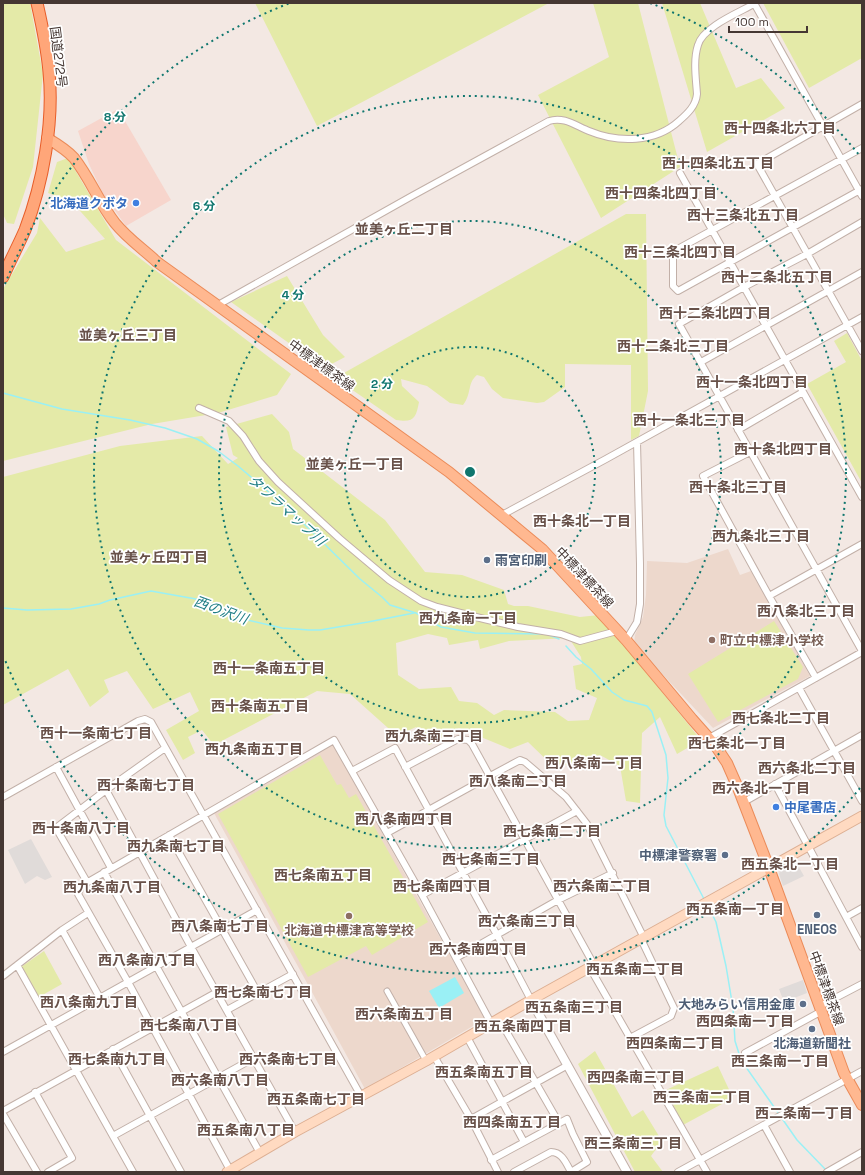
<svg xmlns="http://www.w3.org/2000/svg" width="865" height="1175" font-family="'Space Grotesk','Noto Sans JP',sans-serif">
	<style>
		.commercial { fill: #f7d5cc }
		.education { fill: #edd8cc }
		.green { fill: #e4eaa8; fill-rule: evenodd }
		.parking { fill: #e0dbd9 }
		.water { fill: #9af0f5 }
		.lines { fill: none; stroke-linecap: round; stroke-linejoin: round }
		.stream { stroke: #9af0f5; stroke-width: 1.5 }
		.pedestrian-casing { stroke: #c2b0a8; stroke-width: 7 }
		.minor-casing { stroke: #c2b0a8; stroke-width: 8 }
		.tertiary-casing { stroke: #c2b0a8; stroke-width: 10 }
		.secondary-casing { stroke: #ddaf93; stroke-width: 11 }
		.primary-casing { stroke: #eb8b59; stroke-width: 12 }
		.trunk-casing { stroke: #e75d29; stroke-width: 13 }
		.pedestrian { stroke: #fff; stroke-width: 5 }
		.minor { stroke: #fff; stroke-width: 6 }
		.tertiary { stroke: #fff; stroke-width: 8 }
		.secondary { stroke: #ffdac1; stroke-width: 9 }
		.primary { stroke: #ffb890; stroke-width: 10 }
		.trunk { stroke: #ffa679; stroke-width: 11 }
		.ring { fill: none; stroke: #0f766e; stroke-width: 2; stroke-dasharray: 2 4 }
		.shop-dot { fill: #3f7fe0; stroke: #fff; stroke-width: 1.5 }
		.service-dot { fill: #5c6f8a; stroke: #fff; stroke-width: 1.5 }
		.education-dot { fill: #8d6e63; stroke: #fff; stroke-width: 1.5 }
		.labels { text-anchor: middle; stroke-width: 3.5; stroke-linejoin: round; paint-order: stroke }
		.street-label { font-size: 13px; fill: #453733; stroke: #fff }
		.shop-label { font-size: 13px; font-weight: bold; fill: #366cbe; stroke: #fff; text-anchor: end }
		.service-label { font-size: 13px; font-weight: bold; fill: #4e5e75; stroke: #fff; text-anchor: end }
		.education-label { font-size: 13px; font-weight: bold; fill: #785e54; stroke: #fff; text-anchor: start }
		.neighbourhood-label { font-size: 14px; font-weight: bold; fill: #685149; stroke: #fff }
		.water-label { font-size: 14px; font-style: italic; fill: #207e85; stroke: #fff }
		.centre { fill: #0f766e; stroke: #fff; stroke-width: 2 }
		.ring-label { font-size: 12px; text-anchor: middle; font-weight: bold; fill: #0f766e; stroke: #fff; stroke-width: 3.5; stroke-linejoin: round; paint-order: stroke }
	</style>
	<rect width="100%" height="100%" fill="#f3e8e3"/>
	<path class="commercial" d="M118 109 171 200 126 226 103 194 89 164 78 131Z"/>
	<path class="education" d="M728 549 740 575 751 571 810 676 713 728 634 644 635 635 643 617 646 595 647 561 687 563Z
		M333 744 485 1019 365 1089 214 813Z"/>
	<path class="green" d="M3 3H30L43 74 33 167 14 224 7 223 3 214Z
		M255 3H549L317 126Z
		M593 3H638L680 167 601 218 538 95 609 57Z
		M662 3H700L736 88 761 78 785 108 707 152Z
		M763 3H862V58L809 88Z
		M68 158 116 240 291 374 277 395 218 413 152 424 3 461V289L37 233 40 218 66 252 105 239 73 203 48 193 57 162Z
		M626 214H646L648 391 639 436 631 440V365L565 364V387L544 402 537 403 503 398 492 389 484 377 477 375C467 383 472 394 463 405L450 403 427 386 401 379 402 386 419 402C416 418 414 423 396 420L335 378Z
		M287 276 323 335 345 357 324 368 231 302Z
		M847 333 862 361V483L807 384 846 362 834 341Z
		M272 414 289 432 293 449 385 520 425 572 462 575 504 590 508 604 514 606H528L580 617 599 615 701 740 677 754 660 717 642 733 640 803 626 801 620 766 600 755 555 768 528 742 510 749 459 728 429 745 416 727 397 736 350 694 317 691 214 745 202 730 188 737 195 753 183 760 166 730 199 711 190 692 153 709 127 671 104 680 109 692 90 707 68 669 3 705V477L120 446 202 436 228 464 238 458 233 455 226 427ZM428 634 447 638 449 645 478 640 480 649 509 641 569 638 581 657 582 664 573 666 576 689 597 698 589 720 568 721 555 712 504 710 494 715 477 703 459 701 451 687 419 689 398 675 396 643Z
		M774 621 803 667 798 679 718 722 688 674Z
		M320 755 337 785 341 784 349 798 356 794 428 922 372 955 366 946 308 977 218 814Z
		M44 951 62 984 39 997 21 967Z
		M595 1051 632 1117 643 1110 662 1141 651 1156 663 1172H635L578 1064Z
		M718 1066 733 1098 683 1125 666 1090Z"/>
	<path class="parking" d="M31 839 52 877 45 880 37 876 25 884 8 850Z
		M796 862 804 876 783 886 779 874 780 870Z
		M803 980 807 993 784 1002 779 989Z"/>
	<path class="water" d="M455 977 464 993 439 1008 429 991Z"/>
	<g class="lines">
		<path class="stream" d="M3 393 62 409 130 420 165 428 197 439 218 451 238 466 278 500 298 518 360 579 382 597 390 605 416 613 441 627 475 633 545 634
			M3 608 27 610 71 609 99 604 110 600 151 591 196 599 219 606 227 612 243 619 282 628 309 630H320L368 622 414 613
			M549 635 559 639
			M566 646 576 657 591 669 612 692 624 700 647 706 652 712 666 755 668 778 664 815 666 826 704 899
			M708 906 716 922 726 966 733 1008 735 1041 741 1060 779 1114
			M781 1117 797 1140 826 1170"/>
		<defs>
			<path id="pedestrian" d="M387 991 424 1057"/>
			<path id="minor" d="M754 3 862 196
				M862 104 757 164 862 351
				M862 148 676 250 673 255V286L678 291 862 189
				M680 173 862 497
				M862 222 807 254 744 287 679 324 862 651
				M218 305 412 196 549 121C564 116 576 126 589 131 618 143 655 143 679 121 687 114 696 106 697 94 696 79 693 60 698 45 703 27 738 13 754 4
				M701 362 862 272
				M199 408 229 421 243 436 259 461 278 482 339 538 389 580 421 601 437 607 484 619 518 627 561 634 580 641 617 631
				M738 430 803 392
				M750 452 703 476 769 596 816 678
				M502 515 606 459 862 317
				M769 596 862 544
				M626 640 637 622 640 604V564L637 442
				M799 688 862 801
				M709 738 862 652
				M56 767 111 868
				M405 767 458 739 468 740 472 744 594 965
				M352 771 395 748 497 935 531 1000
				M775 784 862 947
				M106 790 191 947 295 1132
				M3 797 138 721 145 719 151 722 361 1096
				M744 802 862 735
				M387 833 490 776 520 760 525 762 566 797 587 824 644 938
				M169 835 258 993
				M104 872 260 1153
				M87 882 56 828 106 790 165 748
				M422 895 577 811
				M846 917 862 908
				M62 930 100 998
				M456 958 558 900 613 873
				M17 965 133 1172
				M590 968 707 1172
				M3 976 62 930 88 913
				M820 1006 862 984
				M227 1010 293 974
				M499 1019 559 1123
				M467 1037 524 1142
				M630 1038 671 1016 674 1008 641 939
				M113 1049 181 1172
				M3 1052 257 910
				M745 1053 822 1011
				M434 1056 471 1119 498 1172
				M35 1092 72 1158 48 1172
				M3 1111 217 992
				M3 1114 37 1172
				M471 1119 568 1065
				M764 1125 790 1172
				M113 1136 254 1058
				M491 1160 567 1119 573 1134 587 1162 571 1172C566 1163 562 1152 551 1152L514 1172
				M230 1170 128 982 78 894 81 886 334 740 422 895 491 1023
				M678 1172 862 1071
				M827 1172 862 1152"/>
			<path id="tertiary" d="M531 1000 627 1172"/>
			<path id="secondary" d="M227 1172 295 1132 426 1061 531 1000 862 816"/>
			<path id="primary" d="M47 138C57 144 67 150 74 158 90 178 99 203 115 223 127 238 143 249 157 262L449 472 542 549 626 640 692 719 715 745 727 763 738 788 769 868 844 1073 862 1105"/>
			<path id="trunk" d="M3 277C10 261 18 246 25 230 43 183 54 122 49 72 47 49 42 25 37 3"/>
		</defs>
		<use href="#pedestrian" class="pedestrian-casing"/>
		<use href="#minor" class="minor-casing"/>
		<use href="#tertiary" class="tertiary-casing"/>
		<use href="#secondary" class="secondary-casing"/>
		<use href="#primary" class="primary-casing"/>
		<use href="#trunk" class="trunk-casing"/>
		<use href="#pedestrian" class="pedestrian"/>
		<use href="#minor" class="minor"/>
		<use href="#tertiary" class="tertiary"/>
		<use href="#secondary" class="secondary"/>
		<use href="#primary" class="primary"/>
		<use href="#trunk" class="trunk"/>
	</g>
	<g class="ring">
		<circle cx="470" cy="472" r="125"/>
		<circle cx="470" cy="472" r="251"/>
		<circle cx="470" cy="472" r="376"/>
		<path d="M860 788A502 502 0 0 1 5 660M5 284A502 502 0 0 1 290 3M650 3A502 502 0 0 1 860 156"/>
	</g>
	<g class="shop-dot">
		<circle cx="136" cy="203" r="4"/>
		<circle cx="776" cy="807" r="4"/>
	</g>
	<g class="service-dot">
		<circle cx="487" cy="560" r="4"/>
		<circle cx="725" cy="855" r="4"/>
		<circle cx="817" cy="915" r="4"/>
		<circle cx="803" cy="1004" r="4"/>
		<circle cx="812" cy="1029" r="4"/>
	</g>
	<g class="education-dot">
		<circle cx="712" cy="640" r="4"/>
		<circle cx="349" cy="916" r="4"/>
	</g>
	<g class="labels">
		<g class="street-label">
			<text transform="translate(59 57) rotate(83)" y="5">国道272号</text>
			<text transform="translate(322 365) rotate(36)" y="5">中標津標茶線</text>
			<text transform="translate(585 577) rotate(47)" y="5">中標津標茶線</text>
			<text transform="translate(827 988) rotate(70)" y="5">中標津標茶線</text>
		</g>
		<g class="shop-label">
			<text x="128" y="208">北海道クボタ</text>
			<text x="784" y="812" text-anchor="start">中尾書店</text>
		</g>
		<g class="service-label">
			<text x="495" y="565" text-anchor="start">雨宮印刷</text>
			<text x="717" y="860">中標津警察署</text>
			<text x="817" y="934" text-anchor="middle">ENEOS</text>
			<text x="795" y="1009">大地みらい信用金庫</text>
			<text x="812" y="1048" text-anchor="middle">北海道新聞社</text>
		</g>
		<g class="education-label">
			<text x="720" y="645">町立中標津小学校</text>
			<text x="349" y="935" text-anchor="middle">北海道中標津高等学校</text>
		</g>
		<g class="neighbourhood-label">
			<text x="780" y="133">西十四条北六丁目</text>
			<text x="718" y="168">西十四条北五丁目</text>
			<text x="661" y="198">西十四条北四丁目</text>
			<text x="743" y="220">西十三条北五丁目</text>
			<text x="404" y="234">並美ヶ丘二丁目</text>
			<text x="680" y="257">西十三条北四丁目</text>
			<text x="777" y="282">西十二条北五丁目</text>
			<text x="715" y="318">西十二条北四丁目</text>
			<text x="128" y="340">並美ヶ丘三丁目</text>
			<text x="673" y="351">西十二条北三丁目</text>
			<text x="752" y="387">西十一条北四丁目</text>
			<text x="689" y="425">西十一条北三丁目</text>
			<text x="783" y="454">西十条北四丁目</text>
			<text x="355" y="469">並美ヶ丘一丁目</text>
			<text x="738" y="492">西十条北三丁目</text>
			<text x="582" y="526">西十条北一丁目</text>
			<text x="761" y="541">西九条北三丁目</text>
			<text x="159" y="562">並美ヶ丘四丁目</text>
			<text x="806" y="616">西八条北三丁目</text>
			<text x="468" y="623">西九条南一丁目</text>
			<text x="269" y="673">西十一条南五丁目</text>
			<text x="260" y="711">西十条南五丁目</text>
			<text x="781" y="723">西七条北二丁目</text>
			<text x="96" y="738">西十一条南七丁目</text>
			<text x="434" y="741">西九条南三丁目</text>
			<text x="737" y="748">西七条北一丁目</text>
			<text x="254" y="754">西九条南五丁目</text>
			<text x="594" y="768">西八条南一丁目</text>
			<text x="807" y="773">西六条北二丁目</text>
			<text x="518" y="786">西八条南二丁目</text>
			<text x="146" y="790">西十条南七丁目</text>
			<text x="761" y="793">西六条北一丁目</text>
			<text x="404" y="824">西八条南四丁目</text>
			<text x="81" y="833">西十条南八丁目</text>
			<text x="552" y="836">西七条南二丁目</text>
			<text x="176" y="851">西九条南七丁目</text>
			<text x="491" y="864">西七条南三丁目</text>
			<text x="790" y="869">西五条北一丁目</text>
			<text x="323" y="880">西七条南五丁目</text>
			<text x="442" y="891">西七条南四丁目</text>
			<text x="602" y="891">西六条南二丁目</text>
			<text x="112" y="892">西九条南八丁目</text>
			<text x="735" y="914">西五条南一丁目</text>
			<text x="527" y="926">西六条南三丁目</text>
			<text x="220" y="931">西八条南七丁目</text>
			<text x="478" y="954">西六条南四丁目</text>
			<text x="147" y="965">西八条南八丁目</text>
			<text x="635" y="974">西五条南二丁目</text>
			<text x="263" y="997">西七条南七丁目</text>
			<text x="89" y="1007">西八条南九丁目</text>
			<text x="574" y="1012">西五条南三丁目</text>
			<text x="404" y="1019">西六条南五丁目</text>
			<text x="745" y="1026">西四条南一丁目</text>
			<text x="189" y="1030">西七条南八丁目</text>
			<text x="523" y="1031">西五条南四丁目</text>
			<text x="675" y="1048">西四条南二丁目</text>
			<text x="117" y="1064">西七条南九丁目</text>
			<text x="288" y="1064">西六条南七丁目</text>
			<text x="780" y="1066">西三条南一丁目</text>
			<text x="484" y="1077">西五条南五丁目</text>
			<text x="636" y="1082">西四条南三丁目</text>
			<text x="220" y="1085">西六条南八丁目</text>
			<text x="702" y="1102">西三条南二丁目</text>
			<text x="316" y="1104">西五条南七丁目</text>
			<text x="804" y="1118">西二条南一丁目</text>
			<text x="512" y="1127">西四条南五丁目</text>
			<text x="246" y="1135">西五条南八丁目</text>
			<text x="633" y="1148">西三条南三丁目</text>
		</g>
		<g class="water-label">
			<text transform="translate(287 510) rotate(42)" y="5">タワラマップ川</text>
			<text transform="translate(221 610) rotate(20)" y="5">西の沢川</text>
		</g>
	</g>
	<circle cx="470" cy="472" r="6" class="centre"/>
	<g class="ring-label">
		<text x="115" y="121">8 分</text>
		<text x="204" y="210">6 分</text>
		<text x="293" y="299">4 分</text>
		<text x="382" y="388">2 分</text>
	</g>
	<rect width="865" height="1175" fill="none" stroke="#453733" stroke-width="8"/>
	<path d="M729 26v6h78v-6" fill="none" stroke="#453733" stroke-width="2"/>
	<text x="735" y="26" font-size="12" fill="#453733" stroke="#ffffff" stroke-width="3" paint-order="stroke">100 m</text>
</svg>
